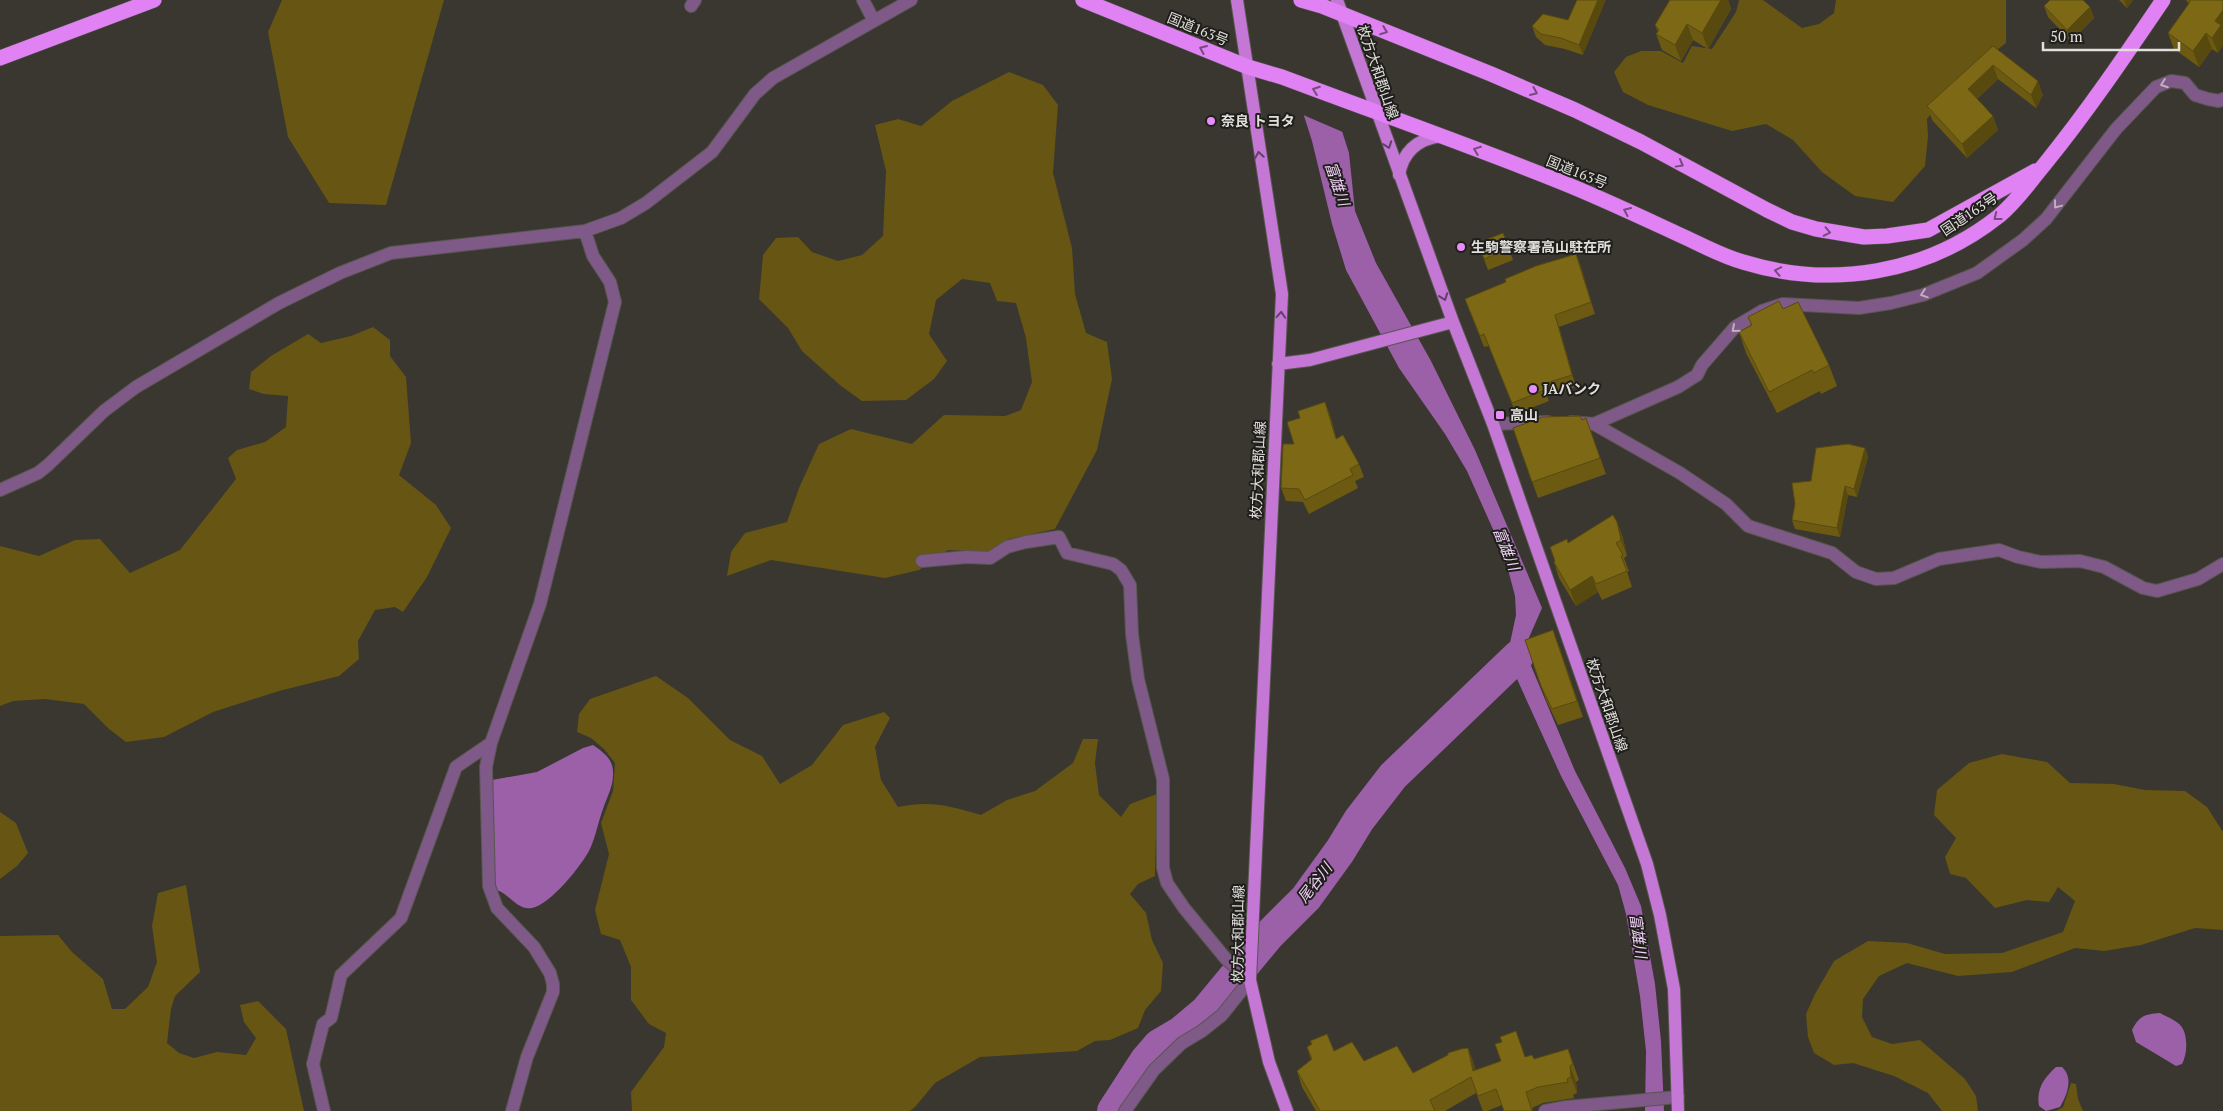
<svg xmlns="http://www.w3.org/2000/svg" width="2223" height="1111" font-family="'PT Serif','Noto Sans JP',serif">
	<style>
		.green { fill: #665513 }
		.water { fill: #9b60a8 }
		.pier { fill: #393730 }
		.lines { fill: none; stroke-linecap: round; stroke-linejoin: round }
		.river { stroke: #9b60a8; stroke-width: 32 }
		.street-casing { stroke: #57554f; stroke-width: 14 }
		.primary-casing { stroke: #57554f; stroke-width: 14 }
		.highway-casing { stroke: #57554f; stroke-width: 16 }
		.street { stroke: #7f5987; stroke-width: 12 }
		.primary { stroke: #c577d6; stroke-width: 12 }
		.highway { stroke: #e082f4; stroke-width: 15 }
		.wall { fill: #6c5a12 }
		.shaded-wall { fill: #584a0f }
		.building { fill: #7d6915; stroke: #584a0f }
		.oneway { stroke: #764b7d }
		.oneway2 { stroke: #beb0be }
		.oneway3 { stroke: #614266 }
		.poi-dot { fill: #e98dfd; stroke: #1f1e1b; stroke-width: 2 }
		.labels { text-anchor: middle; stroke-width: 4; stroke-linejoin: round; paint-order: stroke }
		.street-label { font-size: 14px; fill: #e0dfdb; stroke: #1f1e1b }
		.poi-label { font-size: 14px; font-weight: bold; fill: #e0dfdb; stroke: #1f1e1b; text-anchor: start }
		.water-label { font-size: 15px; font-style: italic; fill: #f1d2f8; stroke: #1f1e1b }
	</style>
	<rect width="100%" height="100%" fill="#393730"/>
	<path class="green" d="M282 0H444L386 205 329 203 288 137 268 32Z
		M1739 0H1763L1802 28 1819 24 1834 13 1836 0H2006V43L1961 78 1927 119 1928 136 1925 166 1893 202 1855 196 1822 172 1793 140 1766 124 1732 131 1648 105 1623 92 1614 72 1626 57 1641 51H1661L1683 63 1692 46 1712 49 1736 12Z
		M1009 72 1043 85 1058 105 1053 173 1072 248 1075 294 1086 333 1107 342 1112 379 1097 450 1055 529 1009 539 988 552 948 550 919 570 885 578 771 560 727 576 731 552 745 533 787 522 799 488 819 444 851 429 912 444 944 415 1005 416 1021 410 1032 382 1026 338 1016 303 997 301 990 283 962 279 936 300 929 334 947 361 934 379 906 400 862 401 841 386 802 351 788 328 759 299 763 255 776 238 798 237 812 252 838 261 862 255 883 236 886 171 875 125 898 119 921 126 952 101Z
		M373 327 390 340V356L406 377 411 443 399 475 436 505 451 528 427 577 403 612 395 607 375 610 358 641 359 659 339 676 279 691 213 712 164 737 126 742 109 729 84 704 45 699 13 701 0 706V546L39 556 75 540 100 539 130 573 180 550 236 479 228 458 237 450 265 442 286 427 288 396 264 394 249 389 251 372 271 356 308 334 321 343 351 336Z
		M656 676 688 698 730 740 762 756 780 784 812 765 843 725 884 712 890 718 875 747 881 780 898 807C929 800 951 806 981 815L1007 800 1035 791 1073 763 1083 739H1098L1095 763 1099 795 1121 817 1130 804 1157 794 1155 876 1138 884 1130 894 1146 913 1152 940 1163 963 1161 991 1145 1010 1138 1028 1110 1040 1095 1041 1077 1051 980 1057 935 1083 915 1107 910 1111H632L631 1092 664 1047 666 1033 649 1024 631 1000V967L620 940 601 934 595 910 609 854 601 823 613 791 615 763 604 749 591 738 577 732 579 714 590 699Z
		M2002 754 2047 762 2070 783 2114 784 2145 790 2185 791 2207 807 2223 832V930L2195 928 2141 945 2104 951 2075 948 2012 972 1958 976 1907 963 1879 976 1863 999 1862 1017 1872 1037 1892 1044 1920 1040 1965 1079 1976 1096 1978 1111H1942L1928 1093 1894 1076 1853 1063 1834 1065 1814 1053 1808 1037 1806 1014 1815 994 1834 961 1868 941 1907 943 1945 954 2002 953 2063 932 2075 901 2058 887 2049 902 2027 900 1995 908 1966 878 1950 874 1945 857 1956 838 1934 815 1937 790 1969 763Z
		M0 812 16 823 28 853 17 866 0 879Z
		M186 885 200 972 175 996 171 1009 167 1043 179 1053 194 1058 217 1052 246 1055 256 1038 244 1022 240 1005 258 1001 286 1029 304 1111H0V936L58 935 72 952 103 979 112 1009H125L148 987 157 962 152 926 158 893Z
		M2071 1083 2076 1084 2078 1099 2083 1111H2056L2063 1107Z"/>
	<path class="water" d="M1320 62 1349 153 1355 211 1376 263 1431 361 1475 450 1542 608 1524 649 1575 771 1625 868 1641 906 1655 984 1661 1041 1664 1111H1645L1646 1051 1640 996 1626 914 1618 885 1561 776 1507 657 1516 615 1515 596 1504 554 1467 471 1445 434 1399 368 1346 270 1332 224 1312 141 1292 78Z
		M593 745C603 752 613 759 613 772 614 785 607 797 603 809 598 822 596 836 590 849 582 865 550 905 532 908 517 911 509 893 496 890L493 877 492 780 537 772 583 748Z
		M2160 1013C2167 1017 2179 1021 2183 1029 2188 1039 2187 1055 2182 1064L2176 1066 2136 1042 2132 1030C2139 1016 2145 1014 2160 1013Z
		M2056 1067H2062C2074 1078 2067 1095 2060 1107L2046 1111 2039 1106C2036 1089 2044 1078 2056 1067Z"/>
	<path class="pier" d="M1266 0H1300L1323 61 1345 133 1301 114 1274 34Z"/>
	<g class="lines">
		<path class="river" d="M1113 1111 1146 1060 1159 1045 1181 1032 1206 1011 1268 936 1306 898 1340 851 1359 820 1393 776 1518 656"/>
		<defs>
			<path id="street" d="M863 0 874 21
				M691 6 695 0
				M1571 422 1594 424 1680 473 1726 504 1748 526 1832 553 1856 572 1876 579 1894 578 1939 559 1999 550 2018 557 2041 562 2080 561 2104 567 2143 588 2157 591 2198 579 2223 564
				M1493 424 1548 422
				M1594 424 1678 387 1697 375 1702 365 1735 327 1762 311 1783 304 1859 308 1891 303 1923 295 1977 273 2023 240 2046 219 2116 129 2156 87 2171 81 2185 83 2195 95 2208 99 2219 101 2223 99
				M0 490 38 473 48 465 104 411 136 387 279 303 340 273 391 253 585 231 621 218 646 203 712 152 755 94 773 78 911 0
				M922 561 967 557 990 558 1007 547 1026 542 1059 537 1067 553 1113 564 1121 570 1130 585 1132 634 1138 679 1163 779V868L1167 883 1184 908 1226 959 1250 980 1222 1015 1202 1031 1182 1043 1154 1070 1125 1111
				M324 1111 313 1064 323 1024 331 1018 341 975 401 918 456 767 491 743
				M512 1111 527 1057 553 992V984L550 973 534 947 497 908 489 886 486 767 491 743 540 604 615 302 610 282 593 256 585 231
				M1545 1111 1566 1107 1678 1097"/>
			<path id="primary" d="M1237 0 1282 294 1250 980 1269 1062 1287 1111
				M1337 0 1453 322 1493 424 1647 864 1660 915 1674 989 1678 1111
				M1399 175C1403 151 1418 139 1441 136
				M1278 364 1310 360 1453 322"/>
			<path id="highway" d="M1083 0 1248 67 1282 77C1375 112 1469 145 1561 182 1601 198 1641 217 1680 235 1700 244 1721 256 1743 262 1831 289 1926 274 1999 216 2017 201 2029 183 2044 165 2087 112 2125 56 2163 0
				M1301 0 1322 6 1491 74 1575 110 1641 142 1767 210 1792 222 1816 229 1864 237 1887 236 1928 230 2035 171
				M0 58 154 0"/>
		</defs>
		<use href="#street" class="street-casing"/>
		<use href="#primary" class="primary-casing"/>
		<use href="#highway" class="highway-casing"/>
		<use href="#street" class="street"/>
		<use href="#primary" class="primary"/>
		<use href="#highway" class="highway"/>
	</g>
	<path class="wall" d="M1577 0 1583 55 1565 49 1545 45 1536 37 1532 26 1568 20Z
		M1669 0H1728L1731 9 1708 49 1693 40 1681 61 1662 50 1656 34 1658 32 1655 25 1669 1Z
		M2119 0H2133L2127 8Z
		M2186 0H2223L2218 53 2212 49 2199 67 2174 49 2168 33 2189 4Z
		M2044 6 2090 7 2094 18 2071 41 2048 17Z
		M1993 46 2043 95 2036 108 1998 79 1977 99 1993 116 1998 130 1967 158 1932 120 1927 106Z
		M1503 233 1513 260 1488 270 1478 243Z
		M1576 254 1595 314 1559 327 1576 387 1547 396 1549 401 1516 414 1489 346 1484 347 1465 299Z
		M1748 317 1829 365 1837 386 1821 394 1820 391 1777 413 1746 353 1739 332 1751 325Z
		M1325 402 1330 415 1336 438 1359 464 1364 477 1355 481 1358 488 1309 514 1303 502 1286 501 1281 488 1294 444 1300 418Z
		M1586 418 1606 474 1538 498 1513 428 1582 420Z
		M1865 448 1868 457 1857 497 1848 495 1840 537 1795 529 1792 520 1811 481Z
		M1617 522 1623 538 1627 556 1624 558 1629 571 1627 572 1632 587 1602 600 1598 592 1576 606 1559 578 1554 562 1568 543Z
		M1559 646 1583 717 1558 725 1547 702 1541 686Z
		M1307 1047 1334 1051 1364 1061 1413 1073 1468 1048 1474 1064 1475 1070 1525 1057 1534 1059 1568 1049 1579 1080 1576 1082 1577 1093 1573 1095 1574 1098 1543 1103 1532 1108 1533 1111H1504L1502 1105 1487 1111H1483L1476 1093 1445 1111H1316L1302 1087 1297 1071 1311 1060Z"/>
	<path class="shaded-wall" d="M1598 0H1606L1583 55 1579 45Z
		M1721 0H1728L1731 9 1708 49 1702 33Z
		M2124 0H2133L2127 8Z
		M2090 7 2094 18 2071 41 2067 30Z
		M2223 10V46L2218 53 2212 38 2215 21Z
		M1687 24 1693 40 1681 61 1675 45Z
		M2206 33 2212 49 2199 67 2193 51Z
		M1993 65 1998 79 1973 103 1968 89Z
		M2038 81 2043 95 2036 108 2031 95Z
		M1993 116 1998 130 1967 158 1962 144Z
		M1576 254 1581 266 1595 314 1591 302Z
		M1555 315 1559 327 1576 387 1572 375Z
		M1325 402 1330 415 1340 452 1336 439Z
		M1865 448 1868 457 1857 497 1854 489Z
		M1845 486 1848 495 1840 537 1837 528Z
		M1617 522 1623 538 1627 556 1621 540Z
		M1592 576 1598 592 1576 606 1570 590Z
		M1553 630 1559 646 1583 717 1577 701Z
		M1468 1048 1474 1064 1479 1087 1473 1071Z
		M1570 1066 1576 1082 1577 1093 1571 1077Z"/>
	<path class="building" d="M1577 0H1598L1579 45 1561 38 1541 34 1532 26 1543 14 1568 20Z
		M1670 0H1721L1702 33 1687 24 1675 45 1656 34 1659 30 1655 25Z
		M2050 0H2083L2090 7 2067 30 2044 6Z
		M2189 0H2222L2223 1V10L2215 21 2221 25 2212 38 2206 33 2193 51 2168 33 2190 2Z
		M1993 46 2038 81 2031 95 1993 65 1968 89 1993 116 1962 144 1927 106Z
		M1503 233 1509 249 1484 259 1478 243Z
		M1576 254 1591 302 1555 315 1572 375 1543 384 1545 390 1512 403 1484 334 1480 336 1465 299 1506 282 1505 279 1536 266Z
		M1779 301 1783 309 1798 302 1829 365 1814 373 1812 370 1769 392 1739 332 1752 325 1748 317Z
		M1325 402 1336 439 1343 435 1359 464 1350 469 1353 475 1305 500 1299 489 1281 488 1283 444H1294L1287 422 1300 418 1298 411Z
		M1580 416 1582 420 1586 418 1600 458 1532 482 1513 428 1543 417Z
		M1848 444 1865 448 1854 489 1845 486 1837 528 1792 520 1795 504 1792 483 1811 481 1816 448Z
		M1613 515 1617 522 1621 540 1616 543 1623 555 1621 556 1627 571 1596 584 1592 576 1570 590 1554 562 1555 561 1550 547 1567 539 1568 543Z
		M1553 630 1577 701 1552 709 1541 686 1525 640Z
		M1516 1031 1525 1057 1532 1055 1534 1059 1568 1049 1573 1064 1570 1066 1571 1077 1567 1079 1568 1082 1538 1087 1526 1092 1532 1111H1504L1496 1089 1478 1096 1471 1077 1430 1100 1435 1111H1320L1297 1071 1312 1059 1307 1047 1312 1044 1310 1041 1327 1034 1334 1051 1352 1042 1364 1061 1397 1046 1413 1073 1448 1055V1053L1461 1049 1468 1048 1473 1071 1501 1061 1495 1044 1502 1042 1500 1037Z"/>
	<defs><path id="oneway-chevron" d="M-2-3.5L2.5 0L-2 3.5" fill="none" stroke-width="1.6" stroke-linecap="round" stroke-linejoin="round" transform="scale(1.25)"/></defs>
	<g class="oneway">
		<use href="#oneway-chevron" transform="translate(1384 31) rotate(21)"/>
		<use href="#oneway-chevron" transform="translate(1203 49) rotate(-157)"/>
		<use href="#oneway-chevron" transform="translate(1316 90) rotate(-160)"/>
		<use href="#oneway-chevron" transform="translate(1534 92) rotate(24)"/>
		<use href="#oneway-chevron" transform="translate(1477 150) rotate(-159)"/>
		<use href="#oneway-chevron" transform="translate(1680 164) rotate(29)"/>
		<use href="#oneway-chevron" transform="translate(1627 211) rotate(-156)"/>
		<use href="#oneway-chevron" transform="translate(1997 217) rotate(142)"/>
		<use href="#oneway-chevron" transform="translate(1827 232) rotate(12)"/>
		<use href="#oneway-chevron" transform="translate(1778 271) rotate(-169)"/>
	</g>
	<g class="oneway2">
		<use href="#oneway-chevron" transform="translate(2164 84) rotate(160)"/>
		<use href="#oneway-chevron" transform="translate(2057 205) rotate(127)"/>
		<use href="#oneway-chevron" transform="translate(1924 294) rotate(161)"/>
		<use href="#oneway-chevron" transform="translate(1735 329) rotate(139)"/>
	</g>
	<g class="oneway3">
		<use href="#oneway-chevron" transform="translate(1388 145) rotate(70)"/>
		<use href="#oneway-chevron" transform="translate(1259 155) rotate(-99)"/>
		<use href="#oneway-chevron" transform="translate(1444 297) rotate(70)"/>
		<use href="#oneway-chevron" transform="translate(1281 315) rotate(-86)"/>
	</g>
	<g class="poi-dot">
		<circle cx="1211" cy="121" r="5"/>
		<circle cx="1461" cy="247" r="5"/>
		<circle cx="1533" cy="389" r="5"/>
		<rect x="1495" y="410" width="10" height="10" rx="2.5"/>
	</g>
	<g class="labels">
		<g class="street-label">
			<text transform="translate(1198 29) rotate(22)" y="5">国道163号</text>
			<text transform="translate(1378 72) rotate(71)" y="5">枚方大和郡山線</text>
			<text transform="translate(1577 172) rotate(22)" y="5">国道163号</text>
			<text transform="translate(1969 214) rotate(-34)" y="5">国道163号</text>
			<text transform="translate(1258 470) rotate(-87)" y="5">枚方大和郡山線</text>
			<text transform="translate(1607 705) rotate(71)" y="5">枚方大和郡山線</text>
			<text transform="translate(1238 934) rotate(-89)" y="5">枚方大和郡山線</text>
		</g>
		<g class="poi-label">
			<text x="1221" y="126">奈良 トヨタ</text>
			<text x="1471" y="252">生駒警察署高山駐在所</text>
			<text x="1543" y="394">JAバンク</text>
			<text x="1510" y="420">高山</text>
		</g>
		<g class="water-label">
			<text transform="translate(1337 184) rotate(71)" y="5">富雄川</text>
			<text transform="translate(1506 549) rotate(68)" y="5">富雄川</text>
			<text transform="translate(1315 883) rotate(-52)" y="5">尾谷川</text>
			<text transform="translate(1638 936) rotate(82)" y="5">富雄川</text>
		</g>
	</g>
	<path d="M2043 42v8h136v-8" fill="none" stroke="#e0dfdb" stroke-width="2.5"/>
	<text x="2050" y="42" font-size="15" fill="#e0dfdb" stroke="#1f1e1b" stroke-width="4" paint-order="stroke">50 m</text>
</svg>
